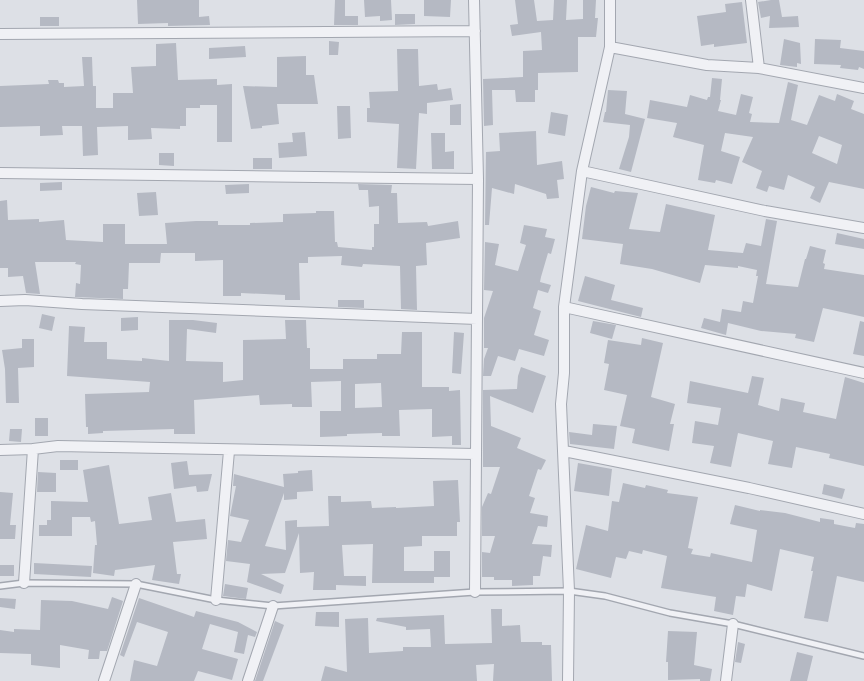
<svg xmlns="http://www.w3.org/2000/svg" width="864" height="681" font-family="Lato,sans-serif">
	<style>
		.building { fill: #b5b9c3; fill-rule: evenodd }
		.lines { fill: none; stroke-linecap: round; stroke-linejoin: round }
		.service-casing { stroke: #a3a7b0; stroke-width: 8 }
		.minor-casing { stroke: #a3a7b0; stroke-width: 12 }
		.service { stroke: #f0f1f5; stroke-width: 5 }
		.minor { stroke: #f0f1f5; stroke-width: 10 }
	</style>
	<rect width="100%" height="100%" fill="#dde0e6"/>
	<path class="building" d="M137 0H199V17L209 16 210 25 168 26V23L138 24Z
		M335 0H345V16H358V25H334Z
		M364 0H391L392 20 380 21V16L365 17Z
		M424 0H451L450 17 424 16Z
		M515 0H534L537 21 553 20 554 0H567L566 20 583 19V0H596L595 18H598L596 37H578V72L538 73V90H535V102H516L515 90H492L493 125 484 126 483 79 523 77V51L542 50 541 32 512 36 510 25 518 24Z
		M771 0H779L782 17 798 16 799 27 769 28 770 16 761 18 758 2Z
		M742 2 747 43 714 47V44L701 46 697 16 726 12 725 4Z
		M395 14H415V24L395 25Z
		M40 17H59V26H40Z
		M784 39 800 43 801 64 797 63V67L780 65Z
		M815 39 841 40 840 48 864 51V69L859 67 858 70 840 68 841 65 814 64Z
		M329 41 339 42 338 55H329Z
		M176 43 178 80 217 79V85L232 84V142H217V105H200V108H186V126H180V129L151 128 152 139 128 140V126L97 127 98 155 83 156 82 126H62L63 135 40 136V126L0 127V86L49 84 48 80H58L59 83H64V87L84 86 82 57H92L93 86H96V108H113V93H133L131 67 156 66V44Z
		M245 46 246 57 209 59V48Z
		M397 49H418L419 86 437 84 438 90 451 88 453 100 427 103V114L419 113 416 169 397 168 399 124 367 122V108H370L369 92 398 91Z
		M306 56V75H314L318 104H277L279 124 262 126V128L251 129 243 86 277 87V57Z
		M712 78 722 79 720 100H721L718 111 736 115 741 94 753 97 749 113 752 114 750 122 779 123 788 82 798 85 791 120 807 125 819 95 835 101 837 94 854 101 851 109 864 114V189L829 182 820 203 810 198 815 187 788 175 784 190 769 186 767 192 756 188 762 171 742 162 753 137 725 133 721 151 740 157 732 184 716 180 715 183 698 180 704 145 673 137 677 123 647 118 650 100 687 107 690 95 707 100 708 97H710ZM819 136 842 145 837 164 812 153Z
		M608 90 627 91 625 114 645 119 631 172 619 169 629 137 630 125 603 122 605 112H606Z
		M461 104V125H450V105Z
		M337 106H350L351 138 338 139Z
		M551 112 568 115 565 136 548 133Z
		M536 131 537 165 562 161 564 179 557 180 559 198 547 199 546 194 515 184 514 194 492 188 489 225H485L486 152 500 151 499 133Z
		M305 132 307 156 279 158 278 143 293 142 292 133Z
		M431 133H445V152L454 151V169H432Z
		M159 153H174V166L159 165Z
		M253 158H272V169H253Z
		M62 182V190L40 191V183Z
		M249 184V193L226 194 225 185Z
		M358 184 392 185 391 193H397L398 223 427 222 428 226 458 221 460 238 426 243 427 265 416 266 417 310 401 309 400 266 363 264 362 267 341 265 342 256 308 257V263H299L300 300H285V295L241 293V296H223V260L195 261V253H161L160 263H129L128 289H123V299L75 297 76 283 80 284 81 265 75 264 76 262H35L40 294 26 293 23 276 8 277V268H0V201L7 200 8 220 39 219V222L64 220 66 240 103 242V224H125V244H167L165 223 196 221H218V225H250V223L283 222V214L316 213V211H334L335 242H337L338 247 372 250V247H374V224H379V206L369 207 368 190H359Z
		M591 187 614 193 615 191 638 193 629 229 660 232 666 204 715 215 708 250 743 253 746 243 761 246 766 219 777 221 766 284 798 287 805 259H806L810 246 826 250 823 263 825 264 824 269 864 275V317L823 308 814 342 795 338 796 334 761 331 728 323 726 335 701 328 704 318 720 322 722 309 741 312 743 301 753 303 758 276H756L757 270 738 266V268L705 265 700 283 652 269 620 264 623 244 582 239 586 206Z
		M156 192 158 215 139 216 137 193Z
		M524 225 547 229 545 237 555 239 551 254 548 253 541 277 540 282 551 285 548 293 538 290 533 308 541 311 534 335 549 340 544 356 519 349 515 361 498 356 491 376H483L484 359 488 348H484V318L493 291 484 290 485 242 499 244 495 265 518 271 526 245 520 243Z
		M837 233 864 239V249L835 244Z
		M585 276 615 285 611 300 643 308 641 317 578 301Z
		M338 300H364V308L338 307Z
		M42 314 55 317 52 331 39 328Z
		M138 317V330L121 331V318Z
		M169 320H193L217 323 216 333 187 329 186 361 223 362V382L243 380V340L286 339 285 320H306L307 348H310V369H343V359H377V354H401L402 332H422V387H449V391L460 390 461 445H452V436L432 437V409L399 410 400 436H382V433L347 434V436L320 437V411H341V381L311 382 312 407H292V404L260 405 259 395 194 400 195 434H174V429L103 431V433L88 434V427H86L85 394 149 392 150 382 67 376 69 326 85 327 84 342H107V359L142 361V358L169 361ZM381 383 382 407 355 408V384Z
		M593 321 616 325 612 339 590 333Z
		M860 321 864 322V356L853 354Z
		M454 332 464 333 461 374 452 373Z
		M642 338 663 343 651 397 675 404 670 424H674L669 451 632 443 635 429 620 426 627 395 604 390 609 364 604 363 608 340 641 345Z
		M22 339H34V367L18 368 19 403H6L5 369 2 350 22 348Z
		M521 367 546 376 533 413 490 396 491 426 521 438 517 448 546 460 541 470 538 469 529 496 535 498 530 513 548 516 547 527 538 526 532 544 552 545 551 557 543 556 540 576H533V585L512 586V580H494V577H482V552L490 553 495 536H482V507L488 493 491 494 500 467H483V390L517 389 518 376Z
		M752 376 764 378 758 405 779 411 781 398 805 403 803 412 836 419 845 377 864 383V466L829 458 830 454 796 447 792 468 768 464 773 441 738 433 731 467 710 463 714 446 692 443 695 421 718 425 721 408 687 403 690 381 748 393Z
		M35 418H48V436H35Z
		M593 424 617 426 614 449 570 444 569 432 592 435Z
		M10 429H22L21 442 9 441Z
		M60 460H78V470H60Z
		M187 461 189 475 212 474 208 491 197 492 196 486 174 489 171 463Z
		M578 463 612 469 609 496 574 491Z
		M109 465 119 524 152 520 148 497 171 493 176 522 205 519 207 539 173 542 177 574H181L179 584 152 580 155 565 115 570 114 576 93 573 95 545H97L95 521 91 522 90 517H72V536H39V525H47V520H51V501L88 502 83 470Z
		M312 470 313 491 297 492V499L284 500V493L265 546 286 550 285 521 297 520V527L329 526 328 496H341V502L371 501 372 508 396 507V508L434 506 433 481 458 480 460 522H457V536H422V546L404 547V571H434V574V551H450V577H434V583H372L373 544 342 545 344 576H366V586L336 585V590H313L314 572 300 573 299 533 285 573 261 574 284 585 281 594 247 582 250 564 226 561 228 540 241 542 249 520 230 516 236 486H233L234 474 284 487 283 474 298 473V471Z
		M38 472 56 473V492H37Z
		M623 483 645 488 646 485 668 490 667 493 698 497 688 548 693 549 691 554 710 557 711 553 752 562 757 530 730 524 735 505 760 511V510L785 513 820 522V518L834 520V524L855 528 856 523 864 524V582L837 576 828 622 804 618 813 571H811L814 557 780 549 772 591 747 584 745 597 736 596 733 615 714 611 716 597 661 588 667 556 643 550 642 554 629 551 626 559 616 557 611 578 576 569 586 525 608 531 612 501 619 502Z
		M824 484 845 489 842 499 822 494Z
		M0 492 13 493 10 525H16L15 539H0Z
		M34 563 92 566 91 577 34 574Z
		M0 565H14V576H0Z
		M225 584 248 588 246 599 223 596Z
		M112 597 123 601 107 651H100L99 659H88L89 650 60 645V668L31 665V654L0 653V630L14 632V629L40 630 41 600 72 601 108 609Z
		M0 598 16 599 15 609 0 607Z
		M139 598 194 617 196 611 238 622 257 632 255 637 248 635 244 654 234 652 238 632 210 624 202 649 238 659 232 680 198 671 194 681H130L134 660 157 666 168 632 137 622 124 657 120 655Z
		M491 609H502V626L520 625 521 642H542V645H551L552 681H493L494 664 476 665 477 681H321L325 666 347 672 345 619 368 618 369 653 403 651V647H431L430 629 406 630V627L376 621 377 618 444 615 445 644 492 643Z
		M316 612H339V627L315 626Z
		M275 621 284 625 263 681H255Z
		M668 631 697 632 694 665 712 669 710 681H700V679L668 680V662H666Z
		M738 642 745 644 741 663 735 662Z
		M797 652 813 656 807 681H790Z"/>
	<g class="lines">
		<defs>
			<path id="service" d="M0 586 24 583 136 584 216 600 273 606 475 592 569 591 605 596 670 613 733 624 864 656"/>
			<path id="minor" d="M474 0 478 179 475 592
				M610 0V47L582 171 765 211 864 228
				M751 0 759 68 864 88
				M0 34 475 31
				M610 47 707 65 759 68
				M0 173 478 179
				M0 301 25 300 82 304 477 319
				M564 307 864 373
				M0 450 33 449
				M564 451 749 488 864 514
				M24 583 33 449 58 446 475 454
				M216 600 229 451
				M104 681 136 584
				M248 681 273 606
				M568 681 569 591 561 404 564 373V307L582 171
				M726 681 733 624"/>
		</defs>
		<use href="#service" class="service-casing"/>
		<use href="#minor" class="minor-casing"/>
		<use href="#service" class="service"/>
		<use href="#minor" class="minor"/>
	</g>
</svg>
